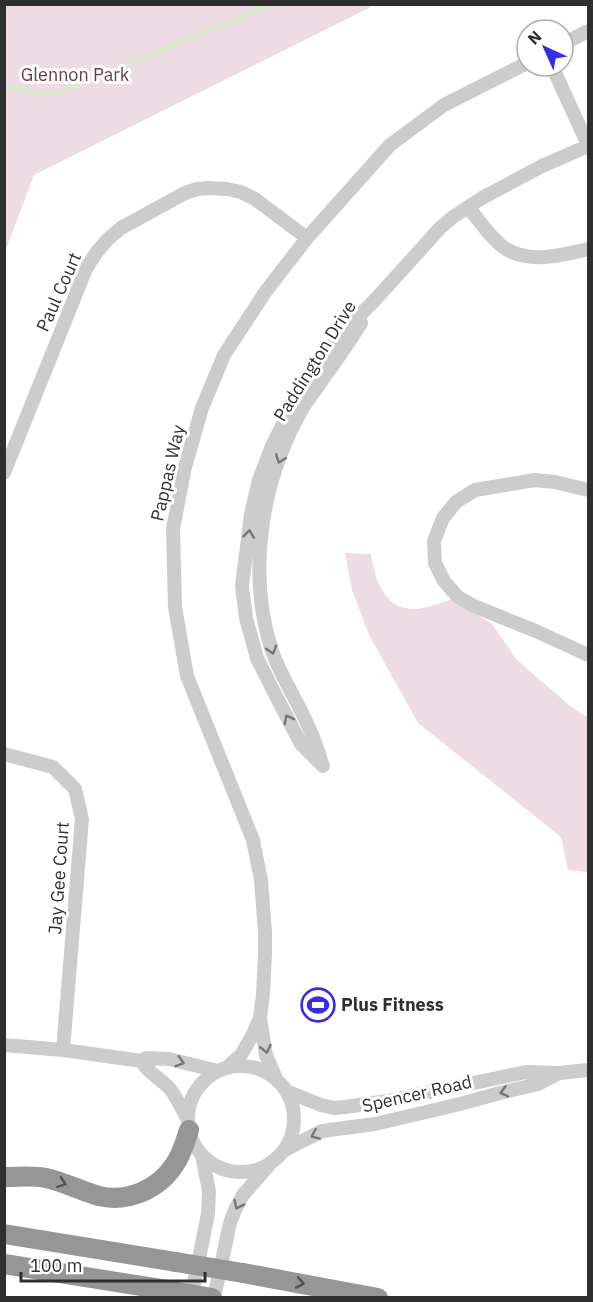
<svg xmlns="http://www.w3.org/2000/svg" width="593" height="1302" font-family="'IBM Plex Sans',sans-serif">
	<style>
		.green { fill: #eddce3 }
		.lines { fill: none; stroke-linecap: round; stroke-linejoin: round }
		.stream { stroke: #daedc8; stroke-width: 4 }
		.minor { stroke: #ccc; stroke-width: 14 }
		.highway { stroke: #969696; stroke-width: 20 }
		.highway-bridge { stroke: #969696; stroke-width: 20 }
		.oneway { stroke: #767676 }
		.oneway2 { stroke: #535353 }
		.labels { text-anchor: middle; stroke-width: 6; stroke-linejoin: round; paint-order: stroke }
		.park-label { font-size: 18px; fill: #6d3a4b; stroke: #fff }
		.street-label { font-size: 18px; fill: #2f2f2f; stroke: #fff }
		.poi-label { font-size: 18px; font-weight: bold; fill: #2f2f2f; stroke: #fff; text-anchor: start }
	</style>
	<rect width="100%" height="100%" fill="#fff"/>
	<path class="green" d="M5 4H375V5L34 175 5 252Z
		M345 553 371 554C375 580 384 610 416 609 428 608 441 602 453 599L492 624 517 660 569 705 588 718V872L568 870 561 837 418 723 369 635 352 590Z"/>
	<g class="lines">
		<path class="stream" d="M4 92 17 86 35 94H55L271 4"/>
		<path class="minor" d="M563 44 588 31
			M552 66 588 145
			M468 207C480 221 491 239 506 249 530 264 563 255 588 249
			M4 473 86 269 96 253 107 240 121 228 185 193 197 189 208 188 227 189 241 192 255 199 307 238
			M588 490 555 482 535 480 475 490 456 502 443 518 434 541 435 563 444 581 458 597 474 606 538 632 588 655
			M4 754 53 767 75 789 82 819 63 1050
			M322 764C317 745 309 726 300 709 291 690 279 672 272 651 246 571 262 477 304 406 311 395 319 386 325 376 338 358 350 341 361 323
			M323 766 301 744 276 696 257 658 246 618 242 586 251 514 259 480 272 446 293 404 316 368 338 337 374 301 440 228 453 217 482 198 542 166 588 146
			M260 1018 266 1055 276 1078
			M4 1045 63 1050 142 1061 146 1058 169 1059 218 1071
			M142 1061C147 1073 162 1079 170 1089 177 1098 182 1109 188 1120
			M188 1119a53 53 0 1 1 106 0a53 53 0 1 1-106 0Z
			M226 1068 241 1055 252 1036 260 1018 263 994 265 954V932L261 880 253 840 187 676 175 607 173 529 185 467 202 408 224 355 266 291 307 238 390 145 444 105 527 63
			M286 1091 321 1105 334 1108 345 1107 387 1101 526 1072 559 1073 588 1070
			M283 1151 322 1131 375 1124 460 1104 500 1093 538 1084 557 1074
			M191 1298 208 1214 209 1191 202 1155
			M214 1298 230 1223 235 1210 243 1195 269 1165"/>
		<path class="highway" d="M4 1177C18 1177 33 1175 46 1178 64 1182 81 1191 99 1196 128 1203 159 1189 175 1164 182 1154 185 1142 189 1130
			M4 1234 176 1262
			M4 1264 167 1290
			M243 1273 378 1298"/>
		<path class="highway-bridge" d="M176 1262 243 1273
			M167 1290 212 1298"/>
	</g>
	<defs><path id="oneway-chevron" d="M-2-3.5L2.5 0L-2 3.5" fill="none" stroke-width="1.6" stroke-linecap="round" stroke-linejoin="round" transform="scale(1.5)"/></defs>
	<g class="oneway">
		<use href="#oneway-chevron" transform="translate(280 459) rotate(111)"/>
		<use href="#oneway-chevron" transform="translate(249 534) rotate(-83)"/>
		<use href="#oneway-chevron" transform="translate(272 650) rotate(73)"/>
		<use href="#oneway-chevron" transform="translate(288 719) rotate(-118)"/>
		<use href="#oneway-chevron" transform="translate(266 1049) rotate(77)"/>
		<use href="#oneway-chevron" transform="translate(180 1062) rotate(16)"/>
		<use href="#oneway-chevron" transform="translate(504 1092) rotate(166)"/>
		<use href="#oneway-chevron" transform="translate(315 1135) rotate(157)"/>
		<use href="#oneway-chevron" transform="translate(238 1205) rotate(116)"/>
	</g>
	<g class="oneway2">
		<use href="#oneway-chevron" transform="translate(62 1183) rotate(19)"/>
		<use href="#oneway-chevron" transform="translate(300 1283) rotate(10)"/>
	</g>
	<defs>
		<symbol id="stadium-ring" viewBox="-11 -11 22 22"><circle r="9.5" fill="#fff" stroke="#362bec" stroke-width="1.5"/><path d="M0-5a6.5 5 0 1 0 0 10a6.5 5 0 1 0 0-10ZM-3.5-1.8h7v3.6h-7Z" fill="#362bec"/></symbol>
	</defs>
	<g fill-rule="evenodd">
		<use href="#stadium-ring" x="299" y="986" width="38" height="38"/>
	</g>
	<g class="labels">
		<g class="park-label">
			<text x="75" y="81">Glennon Park</text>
		</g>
		<g class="street-label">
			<text transform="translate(59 292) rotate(-66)" y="6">Paul Court</text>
			<text transform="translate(315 361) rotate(-58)" y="6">Paddington Drive</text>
			<text transform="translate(168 473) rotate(-77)" y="6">Pappas Way</text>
			<text transform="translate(59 878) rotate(-86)" y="6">Jay Gee Court</text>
			<text transform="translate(417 1094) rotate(-13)" y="6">Spencer Road</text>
		</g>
		<g class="poi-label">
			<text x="341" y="1011">Plus Fitness</text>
		</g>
	</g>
	<rect width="593" height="1302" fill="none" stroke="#2f2f2f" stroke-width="12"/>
	<g transform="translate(545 48) rotate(315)"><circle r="28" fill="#ffffff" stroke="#acacac" stroke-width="1.5"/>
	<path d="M0-4.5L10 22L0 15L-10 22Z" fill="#362bec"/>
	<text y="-9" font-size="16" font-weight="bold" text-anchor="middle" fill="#2f2f2f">N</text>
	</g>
	<path d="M21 1272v9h184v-9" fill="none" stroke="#2f2f2f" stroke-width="3"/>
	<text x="30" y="1272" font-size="18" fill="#2f2f2f" stroke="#ffffff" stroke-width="4.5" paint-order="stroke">100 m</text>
</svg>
